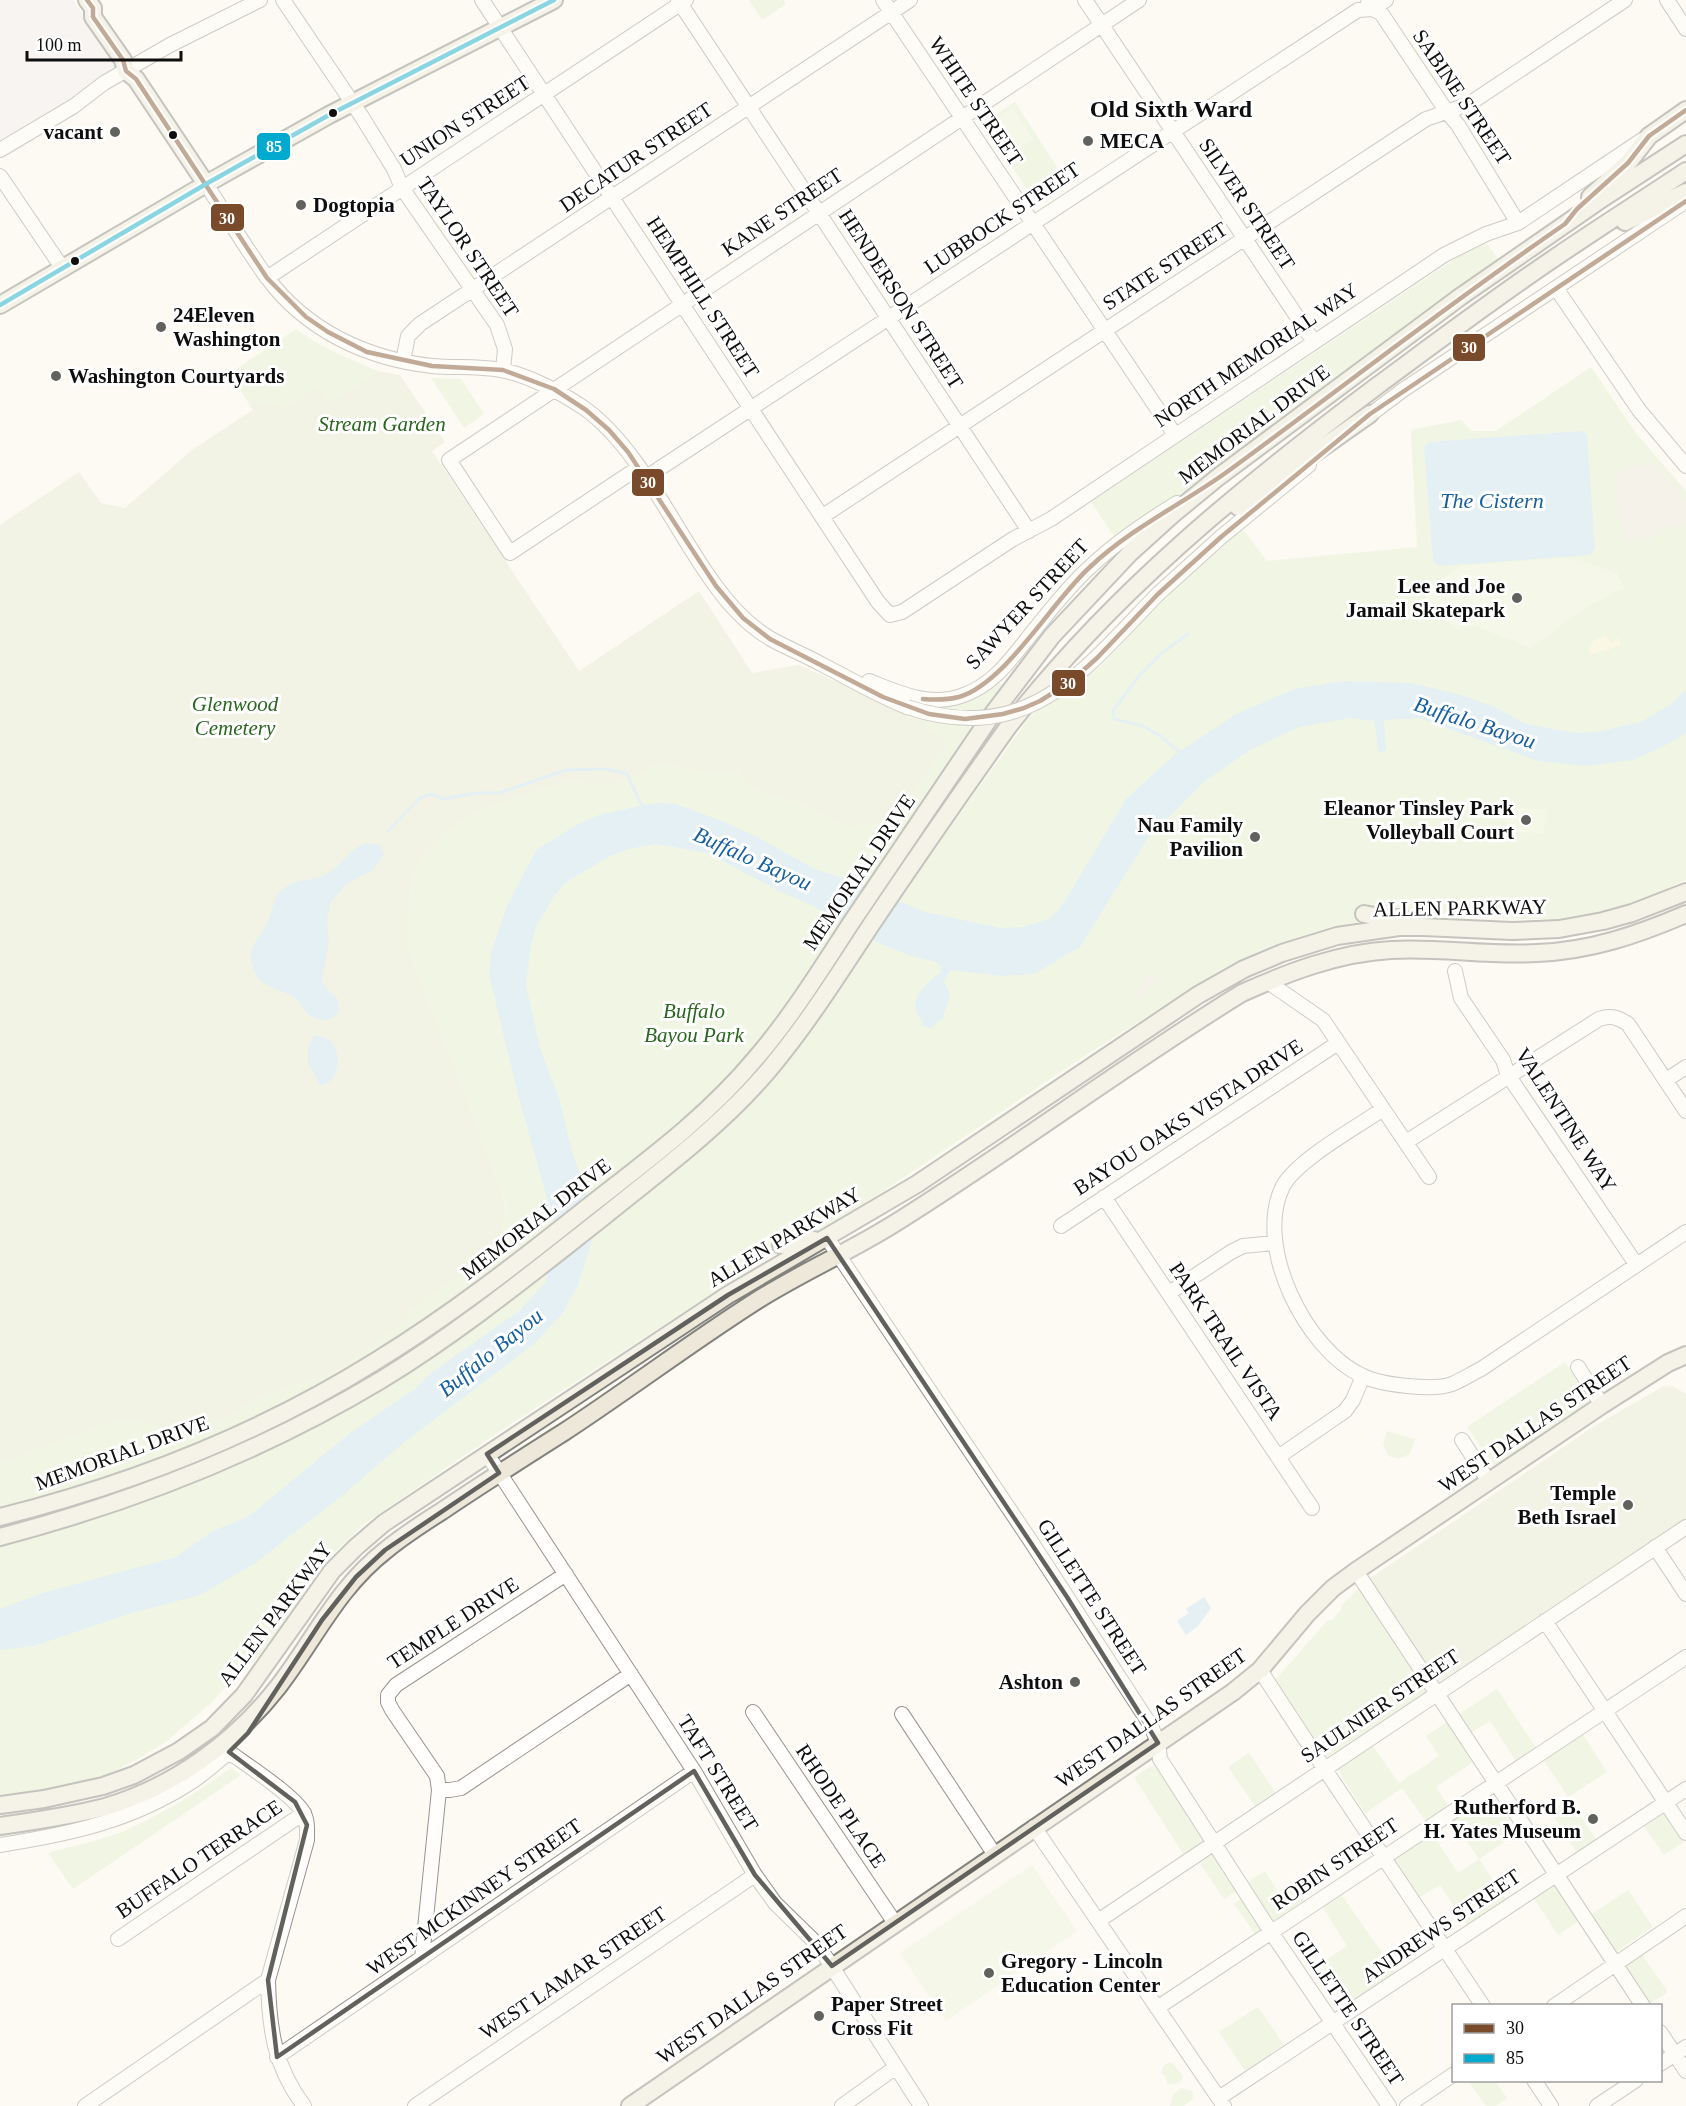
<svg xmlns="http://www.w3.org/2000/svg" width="1686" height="2106" font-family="'Times New Roman',serif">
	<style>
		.industrial { fill: #f3edef }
		.green { fill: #e4f1d3 }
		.sand { fill: #fbf4d4 }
		.cemetery { fill: #e7ecd6 }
		.pitch { fill: #eef5dc }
		.plaza { fill: #ece9de }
		.water { fill: #cae4f5 }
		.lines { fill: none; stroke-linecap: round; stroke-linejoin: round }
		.stream { stroke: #cae4f5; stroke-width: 3 }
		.minor-casing { stroke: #959491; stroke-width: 16 }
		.major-casing { stroke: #82827e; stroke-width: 20 }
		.minor { stroke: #fffefd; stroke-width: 14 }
		.major { stroke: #ede8d9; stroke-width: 16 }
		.minor-bridge-casing { stroke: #959491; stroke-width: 16; stroke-linecap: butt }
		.minor-bridge { stroke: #fffefd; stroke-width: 14 }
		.bus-1-casing { stroke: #fff; stroke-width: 9 }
		.bus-2-casing { stroke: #fff; stroke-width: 9 }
		.bus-1 { stroke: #7a4b2a; stroke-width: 4.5 }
		.bus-2 { stroke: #00a9ce; stroke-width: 4.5 }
		.marked { fill: none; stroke: #61615e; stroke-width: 4.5; stroke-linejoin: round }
		.bus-dot { fill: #0e0e0e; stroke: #fff; stroke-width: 2 }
		.poi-dot { fill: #61615e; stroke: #fff; stroke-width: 2 }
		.labels { text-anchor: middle; stroke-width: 6; stroke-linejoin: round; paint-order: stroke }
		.street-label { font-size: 21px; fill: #0e0e0e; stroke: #fff }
		.poi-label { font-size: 21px; font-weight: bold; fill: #0e0e0e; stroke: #fff; text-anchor: end }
		.park-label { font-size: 21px; font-style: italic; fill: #2a661e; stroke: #fff }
		.water-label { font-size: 22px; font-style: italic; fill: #165fa1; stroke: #fff }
		.quarter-label { font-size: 24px; font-weight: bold; fill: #0e0e0e; stroke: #fff }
		.line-badge { stroke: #fff; stroke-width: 2 }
		.badge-label { font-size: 16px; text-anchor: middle; font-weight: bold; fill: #fff }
	</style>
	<rect width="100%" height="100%" fill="#fcfaf2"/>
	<path class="industrial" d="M0 0H73L121 71 0 146Z"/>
	<path class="green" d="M749 0H784L786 4 762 20Z
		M1015 102 1066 181 1035 201 983 123Z
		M1487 244 1498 259 1179 497 1116 539 1091 502 1467 251Z
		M296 329C322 348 349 359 378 371L331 402 318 387 286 406 248 402 229 374Z
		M1591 367 1635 432 1686 491V880L1639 901 1598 912 1556 919H1512L1453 914H1395L1378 921 1333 926 1265 948 1220 970 1083 1057 873 1198 771 1257 665 1324 503 1429 364 1524 337 1550 315 1576 262 1655 237 1673 213 1701 166 1742 136 1760 110 1773 77 1784 0 1797V1464L120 1419 138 1421 174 1433 223 1419 264 1396 336 1372 404 1321 407 1311C434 1292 501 1253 505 1219 507 1208 504 1198 501 1187L407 949 410 893 417 864 445 833 476 813 567 781 596 785 643 773 657 764 715 774 738 771 777 798 795 802 830 820 947 744 912 716 923 704C951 708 977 703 998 682L1002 685 887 852 918 872 1034 711C1090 687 1121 642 1163 601 1189 576 1217 553 1242 528L1267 561 1417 547 1411 430 1461 420 1472 431H1496Z
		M431 378 461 379 484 414 464 428Z
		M1565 1362 1590 1402 1494 1466 1467 1427Z
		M1387 1431 1415 1439 1410 1454 1398 1459 1389 1456 1383 1445Z
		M1358 1589 1426 1692 1327 1757 1275 1680 1328 1620H1332L1341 1610V1606Z
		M1497 1689 1536 1748 1516 1761 1490 1721 1469 1734 1457 1716Z
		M1447 1722 1473 1762 1436 1787 1448 1805 1425 1820 1402 1788 1365 1813 1336 1767 1371 1744 1399 1783 1439 1756 1426 1736Z
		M1582 1733 1607 1772 1568 1797 1543 1759Z
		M1249 1753 1275 1792 1255 1806 1228 1767Z
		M1153 1765 1167 1782 1205 1841 1184 1855 1134 1777Z
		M231 1768 241 1775 73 1889 48 1853C73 1846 99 1841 124 1831 161 1815 198 1792 231 1768Z
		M1492 1794 1518 1833 1479 1859 1507 1901 1468 1927 1440 1885 1419 1898 1394 1860 1432 1833 1458 1873 1479 1859 1453 1820Z
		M1569 1799 1597 1841 1578 1854 1550 1811Z
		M1663 1811 1684 1842 1664 1855 1643 1825Z
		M1212 1852 1237 1891 1224 1899 1198 1861Z
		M1265 1871 1278 1892 1292 1883 1304 1901 1273 1921 1248 1882Z
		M1555 1883 1580 1920 1558 1935 1533 1897Z
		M1628 1890 1653 1927 1614 1953 1589 1916Z
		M1341 1894 1397 1974 1349 2006 1320 1964 1347 1946 1322 1906Z
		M1242 1898 1261 1928 1255 1934 1234 1904Z
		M1640 1952 1668 1992 1648 2005 1622 1964Z
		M1258 2007 1284 2045 1245 2071 1219 2032Z
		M1171 2062 1183 2076C1182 2084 1173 2085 1167 2084L1166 2077 1161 2072 1164 2065Z
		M1468 2081H1495L1507 2098 1496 2106H1486Z
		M1181 2088 1192 2091 1194 2098 1184 2106H1170L1173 2094Z"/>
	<path class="sand" d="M1605 636 1610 642H1614L1615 639H1620V646L1591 654 1589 651C1589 641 1596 639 1605 636Z"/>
	<path class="cemetery" d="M378 371 400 375 445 442 432 451 579 671 699 591 752 673 799 665 912 716 947 743 907 802 890 817 876 823 849 827 830 820 795 802 777 798 747 785 738 771 715 774 657 764 643 773 619 782 596 785 567 781 476 813 445 833 417 864 410 893 408 949 501 1187C504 1198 506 1208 505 1219 502 1253 434 1292 408 1311L405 1321 336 1372 264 1396 223 1419 192 1432 174 1433 138 1421 120 1419 0 1464V525L79 472 101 503 125 508 192 450 253 410 248 402 286 406 318 386 331 402Z
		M1672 1386 1686 1394V1519L1436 1684 1369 1579 1593 1427 1662 1387Z"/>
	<path class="pitch" d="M1013 108 1033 139 1015 151 995 120Z
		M1561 558 1582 561 1617 573 1624 588 1583 609 1531 648 1473 625 1457 629 1429 609 1427 589 1460 566Z
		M1507 808 1545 809 1544 833 1506 832Z
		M1032 1865 1077 1931 946 2021 900 1953Z"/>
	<path class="plaza" d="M1637 462 1642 467 1653 462 1686 500V525L1659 528 1650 541 1647 538 1622 542 1615 477Z
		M1157 974V979L1162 981 1133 1000 1144 977Z"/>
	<path class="water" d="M1582 431 1587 435 1595 548 1590 555 1439 566 1433 561 1424 447 1429 442Z
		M1342 681 1410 683 1458 694 1495 707 1526 724 1576 733 1596 732 1641 722 1670 705 1686 690V733L1670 743 1633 760 1586 766 1538 761 1419 718 1384 720 1386 750 1379 753 1374 721 1350 718 1299 727 1252 749 1205 781 1148 838 1080 947 1034 974 1003 976 950 970 944 982 950 994 943 1018 933 1026V1029L922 1026 923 1022C904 1003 924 984 940 973L941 967 937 962 911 956 881 944 844 925 813 906 779 891 707 853 656 844 629 849 610 856 573 878 562 886 552 899 536 927 531 945 526 985 540 1048 560 1101 572 1152 585 1188 592 1241 578 1285 563 1313 534 1344 401 1445 343 1495 254 1564 200 1595 132 1613 34 1646 0 1650V1609L43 1593 176 1557 213 1531 249 1516 350 1433 415 1389 432 1372 518 1312 546 1282 553 1220 518 1095 489 975 491 952 507 906 536 850 578 824 599 815 643 805 658 803 676 804 722 821 757 837 815 869 856 883 925 912 1001 928 1023 927 1049 919 1061 907 1126 799 1173 756 1236 714 1295 689Z
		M368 843 380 845 384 855 373 870 346 884 331 902 327 919 329 944 322 977 323 983 328 990 338 999 339 1011C333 1023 317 1022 308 1014 304 1011 301 1004 297 1000 284 988 265 991 255 973 242 948 261 938 269 919 276 903 271 895 289 885 301 878 316 881 328 873 344 864 349 847 368 843Z
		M314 1036C346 1033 344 1085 320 1085L308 1063V1046Z
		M1204 1597 1211 1608 1198 1626 1186 1635 1177 1621 1189 1613 1186 1609Z"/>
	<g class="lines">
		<path class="stream" d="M1181 753 1159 735 1143 726 1114 719 1113 711 1139 676 1163 652 1188 634
			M388 831 420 798 431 794 443 799 476 793H499L567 770 606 769 627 774 643 808"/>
		<defs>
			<path id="minor" d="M283 0 362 117 394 169 402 188 497 325 505 349 503 370
				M482 0 878 602 890 615 902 612 1013 539 1051 519 1444 255 1486 234 1518 223 1642 140
				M678 0 1029 531
				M883 0 1175 435
				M1085 0 1314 342
				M1667 0 1686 29
				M1368 3 1372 9 1381 13 1447 112 1458 125 1518 223
				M0 150 74 106 104 83 170 45 260 0
				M0 176 63 269
				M206 184C226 215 245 247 266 276 305 330 367 359 432 366 454 368 478 366 501 370 528 375 562 393 584 408 639 447 675 531 715 585 730 606 749 626 771 639 787 648 805 655 821 664 850 679 877 695 907 707
				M267 278 686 0
				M1556 288 1639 410 1686 466
				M403 361 408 336 420 324 910 0
				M1363 420 1403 390 1686 201
				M638 468 510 553 449 460 1139 0
				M645 478 1358 10 1372 9 1386 0
				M823 516 1426 119 1469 104 1625 0
				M1158 594 1221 537 1309 465
				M869 681C899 693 929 707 961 696 995 685 1013 656 1035 629 1052 608 1069 586 1089 568 1116 542 1146 522 1177 503
				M1455 971 1461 998 1503 1060 1508 1075 1636 1264
				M1268 982 1323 1020 1429 1177
				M1666 1080 1686 1067
				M1383 1109C1357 1127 1297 1160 1283 1186 1253 1245 1306 1351 1363 1376 1381 1385 1434 1391 1452 1384 1462 1380 1471 1374 1481 1369L1686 1232
				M1406 1142 1599 1019C1611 1015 1617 1017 1628 1024L1686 1111
				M1104 1197 1312 1508
				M1061 1226 1338 1043
				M827 1238 1030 1540 1151 1726 1158 1743 1160 1759 1271 1932 1389 2106
				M1169 1293 1231 1252 1243 1246 1275 1243
				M1578 1367 1602 1405
				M1462 1440 1489 1482
				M487 1454 694 1771 755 1875 775 1903 818 1945 921 2106
				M1278 1457 1345 1411 1353 1400 1363 1376
				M1655 1547 1686 1594
				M1356 1571 1643 2006
				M1545 1621 1686 1833
				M1260 1670 1324 1768 1483 2006
				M753 1712 895 1923
				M902 1714 995 1855
				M439 1790H450L461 1788 631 1674
				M1034 1827 1224 2106
				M0 1845C70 1834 132 1821 193 1781 205 1773 217 1762 229 1752 247 1765 293 1795 303 1812 308 1820 307 1830 307 1840L268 1980C269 2028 274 2066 304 2106
				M1098 1921 1686 1527
				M118 1939 304 1813
				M422 1958 439 1790 437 1776 392 1710 388 1702V1695L396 1685 566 1574
				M1554 2006 1686 1916
				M1157 2008 1686 1657
				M1660 2032 1686 2071
				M277 2057 694 1771
				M1660 2064 1686 2047
				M1534 2080 1551 2106
				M1219 2098 1686 1789
				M85 2106 268 1980
				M415 2106 755 1875
				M842 2106 896 2067
				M1407 2106 1454 2074
				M1597 2106 1636 2080"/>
			<path id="major" d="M87 0 93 8V17L123 60 126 71 136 79 206 184
				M1590 197 1628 163 1649 136 1686 110
				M1625 222 1686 192
				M0 305 206 184 329 115 554 0
				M1238 507 1370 414
				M1364 914 1385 918H1403
				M781 1245 814 1240
				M0 1517C131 1484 261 1433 376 1361 451 1315 520 1261 589 1206 648 1160 708 1116 756 1058 792 1016 821 969 851 923 898 854 945 785 991 716L1052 636 1130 553 1172 515 1217 478 1460 297 1603 198 1686 144
				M0 1537C133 1502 263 1451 381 1380 458 1333 527 1277 597 1222 656 1174 717 1130 767 1072 806 1026 838 975 871 925 916 858 962 792 1008 727 1112 593 1242 487 1377 386 1434 344 1491 301 1550 261 1595 230 1641 201 1686 171
				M0 1805 44 1799 103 1786 134 1775 179 1751 212 1728 244 1695 332 1571 356 1547 384 1523 728 1295 917 1184 1198 995 1244 969 1282 953 1337 936 1399 927H1423L1512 931 1559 929 1603 921 1632 913 1686 892
				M0 1826C35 1821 71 1816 105 1807 173 1787 234 1743 278 1687 315 1639 337 1588 386 1550 403 1536 423 1523 442 1511 482 1484 523 1458 564 1432 628 1390 689 1344 753 1303 798 1274 847 1253 892 1225 1011 1151 1123 1066 1242 993 1289 972 1338 953 1391 950 1439 947 1488 956 1537 953 1590 951 1637 935 1686 914
				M630 2106 1233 1692 1260 1670 1307 1614 1333 1588 1356 1571 1602 1405 1668 1363 1686 1355"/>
		</defs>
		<use href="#minor" class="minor-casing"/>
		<use href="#major" class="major-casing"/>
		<use href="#minor" class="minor"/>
		<use href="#major" class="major"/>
		<defs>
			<path id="minor-bridge" d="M907 707C1029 747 1082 672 1158 594"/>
		</defs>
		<use href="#minor-bridge" class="minor-bridge-casing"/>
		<use href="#minor-bridge" class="minor-bridge"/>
		<defs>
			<path id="bus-1" d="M87 0 93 8V17L123 60 126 71 136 79 267 278 306 317 328 332 367 352 432 366 503 370 554 389 586 410 609 430 628 452 716 586 743 618 770 639 883 697 929 714 965 719 1003 714 1024 708 1040 701 1070 682 1097 658 1158 594 1221 537 1370 414 1686 201
				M923 699C935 700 947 700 959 697 1006 683 1052 601 1090 567 1132 527 1185 503 1231 469 1343 387 1451 302 1565 224L1577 209 1628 163 1649 136 1686 110"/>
			<path id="bus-2" d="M0 305 206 184 329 115 554 0"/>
		</defs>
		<use href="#bus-1" class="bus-1-casing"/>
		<use href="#bus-2" class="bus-2-casing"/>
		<use href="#bus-1" class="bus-1"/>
		<use href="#bus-2" class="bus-2"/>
	</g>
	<path d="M0 0H1686V2106H0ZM827 1238 1067 1597 1158 1743 832 1966 755 1875 694 1771 277 2057 268 1980 307 1825 295 1802 229 1752 248 1733 322 1620 356 1577 385 1550 499 1473 487 1454 728 1295Z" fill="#fcfaf2" fill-opacity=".55" fill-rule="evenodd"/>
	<path class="marked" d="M827 1238 1067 1597 1158 1743 832 1966 755 1875 694 1771 277 2057 268 1980 307 1825 295 1802 229 1752 248 1733 322 1620 356 1577 385 1550 499 1473 487 1454 728 1295Z"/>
	<g class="bus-dot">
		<circle cx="333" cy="113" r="5"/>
		<circle cx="173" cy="135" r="5"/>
		<circle cx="75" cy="261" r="5"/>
	</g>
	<g class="poi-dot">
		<circle cx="115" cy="132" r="6"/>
		<circle cx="1088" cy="141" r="6"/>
		<circle cx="301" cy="205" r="6"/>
		<circle cx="161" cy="327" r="6"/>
		<circle cx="56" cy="376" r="6"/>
		<circle cx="1517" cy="598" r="6"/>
		<circle cx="1526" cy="820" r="6"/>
		<circle cx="1255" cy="837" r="6"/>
		<circle cx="1628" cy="1505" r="6"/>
		<circle cx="1075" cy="1682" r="6"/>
		<circle cx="1593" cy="1819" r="6"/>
		<circle cx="989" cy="1973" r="6"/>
		<circle cx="819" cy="2016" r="6"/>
	</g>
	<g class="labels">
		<g class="street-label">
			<text transform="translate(1462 97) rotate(56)" y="7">SABINE STREET</text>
			<text transform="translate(976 101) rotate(56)" y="7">WHITE STREET</text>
			<text transform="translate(465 121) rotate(-33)" y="7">UNION STREET</text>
			<text transform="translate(636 157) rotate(-34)" y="7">DECATUR STREET</text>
			<text transform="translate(1247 204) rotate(56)" y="7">SILVER STREET</text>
			<text transform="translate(782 212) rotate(-34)" y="7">KANE STREET</text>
			<text transform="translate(1002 218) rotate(-34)" y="7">LUBBOCK STREET</text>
			<text transform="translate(468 247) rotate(56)" y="7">TAYLOR STREET</text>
			<text transform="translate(1165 266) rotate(-33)" y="7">STATE STREET</text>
			<text transform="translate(703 297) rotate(57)" y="7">HEMPHILL STREET</text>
			<text transform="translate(901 299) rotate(57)" y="7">HENDERSON STREET</text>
			<text transform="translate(1256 355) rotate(-34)" y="7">NORTH MEMORIAL WAY</text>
			<text transform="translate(1254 424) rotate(-37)" y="7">MEMORIAL DRIVE</text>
			<text transform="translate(1027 604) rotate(-47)" y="7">SAWYER STREET</text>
			<text transform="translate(859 872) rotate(-56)" y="7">MEMORIAL DRIVE</text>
			<text transform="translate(1460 908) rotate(-1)" y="7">ALLEN PARKWAY</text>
			<text transform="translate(1188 1117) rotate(-33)" y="7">BAYOU OAKS VISTA DRIVE</text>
			<text transform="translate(1566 1120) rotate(57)" y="7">VALENTINE WAY</text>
			<text transform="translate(536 1219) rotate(-38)" y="7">MEMORIAL DRIVE</text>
			<text transform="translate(784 1237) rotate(-31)" y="7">ALLEN PARKWAY</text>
			<text transform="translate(1226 1341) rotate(56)" y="7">PARK TRAIL VISTA</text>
			<text transform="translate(1535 1424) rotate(-34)" y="7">WEST DALLAS STREET</text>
			<text transform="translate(122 1453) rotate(-20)" y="7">MEMORIAL DRIVE</text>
			<text transform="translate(1092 1597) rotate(57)" y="7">GILLETTE STREET</text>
			<text transform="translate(275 1614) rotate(-53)" y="7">ALLEN PARKWAY</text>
			<text transform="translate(453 1623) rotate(-33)" y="7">TEMPLE DRIVE</text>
			<text transform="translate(1380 1706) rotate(-34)" y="7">SAULNIER STREET</text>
			<text transform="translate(1151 1718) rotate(-35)" y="7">WEST DALLAS STREET</text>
			<text transform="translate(718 1773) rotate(58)" y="7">TAFT STREET</text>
			<text transform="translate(841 1806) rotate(56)" y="7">RHODE PLACE</text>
			<text transform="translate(199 1859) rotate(-34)" y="7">BUFFALO TERRACE</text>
			<text transform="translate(1335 1864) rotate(-34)" y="7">ROBIN STREET</text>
			<text transform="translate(474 1897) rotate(-35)" y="7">WEST MCKINNEY STREET</text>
			<text transform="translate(1441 1926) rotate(-34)" y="7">ANDREWS STREET</text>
			<text transform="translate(573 1973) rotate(-34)" y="7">WEST LAMAR STREET</text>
			<text transform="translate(752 1994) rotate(-35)" y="7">WEST DALLAS STREET</text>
			<text transform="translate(1348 2008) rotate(56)" y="7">GILLETTE STREET</text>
		</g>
		<g class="poi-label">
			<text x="103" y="139">vacant</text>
			<text x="1100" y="148" text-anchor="start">MECA</text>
			<text x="313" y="212" text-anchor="start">Dogtopia</text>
			<text x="173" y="322" text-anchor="start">24Eleven<tspan x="173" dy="24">Washington</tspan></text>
			<text x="68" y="383" text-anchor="start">Washington Courtyards</text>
			<text x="1505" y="593">Lee and Joe<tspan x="1505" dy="24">Jamail Skatepark</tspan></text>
			<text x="1514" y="815">Eleanor Tinsley Park<tspan x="1514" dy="24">Volleyball Court</tspan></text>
			<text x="1243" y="832">Nau Family<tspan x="1243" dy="24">Pavilion</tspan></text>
			<text x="1616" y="1500">Temple<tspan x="1616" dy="24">Beth Israel</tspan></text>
			<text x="1063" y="1689">Ashton</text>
			<text x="1581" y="1814">Rutherford B.<tspan x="1581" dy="24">H. Yates Museum</tspan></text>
			<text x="1001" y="1968" text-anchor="start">Gregory - Lincoln<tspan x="1001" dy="24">Education Center</tspan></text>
			<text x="831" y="2011" text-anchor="start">Paper Street<tspan x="831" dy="24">Cross Fit</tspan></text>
		</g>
		<g class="park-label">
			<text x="382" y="431">Stream Garden</text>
			<text x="235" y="711">Glenwood<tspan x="235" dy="24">Cemetery</tspan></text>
			<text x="694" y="1018">Buffalo<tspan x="694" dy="24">Bayou Park</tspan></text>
		</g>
		<g class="water-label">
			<text x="1492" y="508">The Cistern</text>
			<text transform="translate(1475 722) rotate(18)" y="8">Buffalo Bayou</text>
			<text transform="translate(753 858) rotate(24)" y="8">Buffalo Bayou</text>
			<text transform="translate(490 1352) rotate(-39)" y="8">Buffalo Bayou</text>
		</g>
		<g class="quarter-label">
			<text x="1171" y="117">Old Sixth Ward</text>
		</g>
	</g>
	<g class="line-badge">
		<rect x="256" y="132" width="35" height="29" rx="6" fill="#00a9ce"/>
		<rect x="210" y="203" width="35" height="29" rx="6" fill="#7a4b2a"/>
		<rect x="1452" y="333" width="34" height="29" rx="6" fill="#7a4b2a"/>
		<rect x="631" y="468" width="34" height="29" rx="6" fill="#7a4b2a"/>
		<rect x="1051" y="669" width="35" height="28" rx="6" fill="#7a4b2a"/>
	</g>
	<g class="badge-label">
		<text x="274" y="152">85</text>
		<text x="227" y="224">30</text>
		<text x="1469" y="353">30</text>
		<text x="648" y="488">30</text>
		<text x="1068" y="689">30</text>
	</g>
	<rect x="1452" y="2004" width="210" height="78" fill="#ffffff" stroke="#9f9f9f" stroke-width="1.5"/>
	<rect x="1464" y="2024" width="30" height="9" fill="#7a4b2a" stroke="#9f9f9f" stroke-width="1.5"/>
	<text x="1506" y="2034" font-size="18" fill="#0e0e0e">30</text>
	<rect x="1464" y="2054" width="30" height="9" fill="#00a9ce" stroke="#9f9f9f" stroke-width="1.5"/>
	<text x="1506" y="2064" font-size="18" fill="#0e0e0e">85</text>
	<path d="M27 51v9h154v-9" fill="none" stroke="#0e0e0e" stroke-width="3"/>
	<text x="36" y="51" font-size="18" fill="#0e0e0e" stroke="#ffffff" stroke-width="4.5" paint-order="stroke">100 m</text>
</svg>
